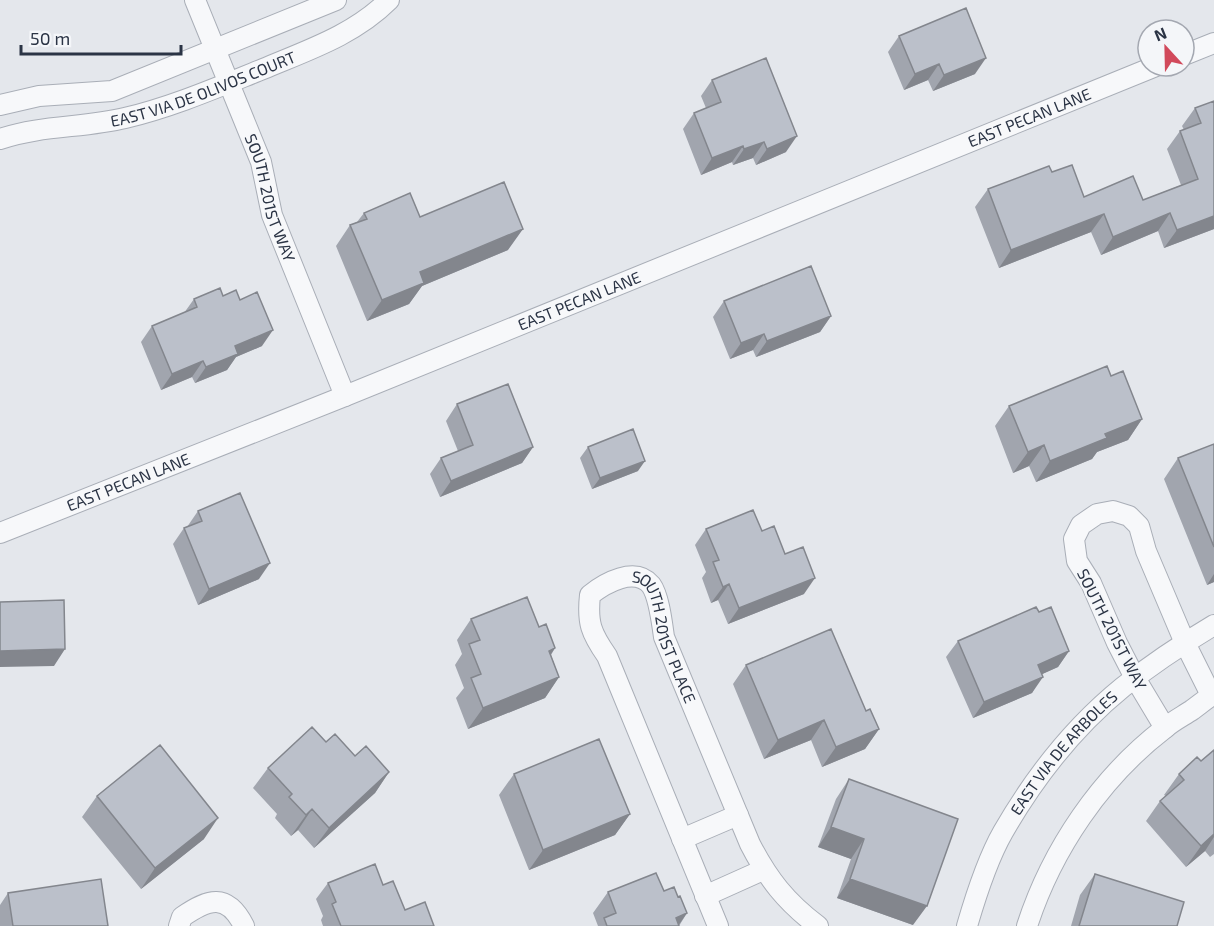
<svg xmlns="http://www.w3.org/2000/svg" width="1214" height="926" font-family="'Exo 2',sans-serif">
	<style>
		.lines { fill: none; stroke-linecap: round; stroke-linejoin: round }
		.minor-casing { stroke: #a9aeb7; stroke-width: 22 }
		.minor { stroke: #f7f8fa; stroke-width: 20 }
		.wall { fill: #a1a5ae }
		.shaded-wall { fill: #83868d }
		.building { fill: #bbc0ca; stroke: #83868d; stroke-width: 1.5 }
		.labels { text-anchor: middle; stroke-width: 4.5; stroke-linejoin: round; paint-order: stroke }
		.street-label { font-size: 16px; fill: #2b3445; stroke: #f4f6f9 }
	</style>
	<rect width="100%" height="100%" fill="#e4e7ec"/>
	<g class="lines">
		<defs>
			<g id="minor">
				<path id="s1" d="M195 0 261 162 272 215 345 396"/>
				<path d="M1184 55 1214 43"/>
				<path d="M0 105 39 96 112 91 336 0"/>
				<path id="s2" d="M0 139C41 125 84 128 125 118 172 107 218 87 263 69 308 50 354 35 389 0"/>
				<path id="s3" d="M0 533 345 396 1156 66"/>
				<path d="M1165 728 1135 678 1117 643 1091 583 1077 561 1074 539 1081 525 1097 514 1113 511 1129 516 1139 526 1146 551 1185 643 1211 695"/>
				<path d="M682 839 738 815"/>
				<path d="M705 896 763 870"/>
				<path d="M179 926 182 917C208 899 227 892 244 926"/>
				<path id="s4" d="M718 926 607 656C591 633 587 623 590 595 605 583 635 566 651 585 659 596 662 623 664 637L750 844C768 879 786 902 818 926"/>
				<path id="s5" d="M967 926C976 895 987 860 1003 832 1034 778 1075 726 1123 687 1152 664 1182 644 1214 625"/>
				<path d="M1027 926C1052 849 1101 777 1165 728 1173 721 1183 716 1192 710 1199 705 1206 699 1214 694"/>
			</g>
		</defs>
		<use href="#minor" class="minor-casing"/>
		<use href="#minor" class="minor"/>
	</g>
	<path class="wall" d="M899 36 975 74 933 91 928 80 904 90 888 52Z
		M712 80 786 152 756 165 753 158 733 165 732 162 701 175 683 129 694 113 706 108 701 96Z
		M1214 101V229L1164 248 1158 231 1101 255 1091 232 999 268 975 207 988 189 1052 172 1084 197 1143 200 1181 185 1167 149 1180 131 1184 130 1182 126 1195 108Z
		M364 213 508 250 422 286 409 304 367 321 336 246 350 225 357 222Z
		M223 296 262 346 236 357 227 370 195 383 192 377 161 390 141 342 152 326 184 313 194 299Z
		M724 301 831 316 820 332 756 357 753 350 730 359 713 317Z
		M1111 376 1142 419 1128 440 1097 452 1092 459 1036 482 1029 466 1013 473 995 426 1009 406Z
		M457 404 533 447 522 463 440 497 430 474 441 458 458 451 446 421Z
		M1214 444V582L1207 585 1164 479 1178 458Z
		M588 447 638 471 592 489 580 458Z
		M198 511 259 579 198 605 173 544 184 528 187 527Z
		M706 529 762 531 785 554 804 594 728 624 718 600 711 603 702 578 706 572 695 545Z
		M1039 612 1069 651 1058 667 1042 674 1032 693 973 718 946 657 958 641Z
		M471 619 539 627 555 648 551 655 559 677 545 698 468 729 456 698 464 688 455 665 462 654 457 640Z
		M746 665 866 711 879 729 865 749 822 767 811 740 764 759 733 684Z
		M326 742 389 772 375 793 314 848 298 830 291 836 275 818 277 814 253 788 268 768Z
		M1214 750V854L1210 857 1205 851 1186 867 1146 821 1160 801 1166 796 1164 795 1179 774 1201 761Z
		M514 774 630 814 615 835 529 870 499 795Z
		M849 779 913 925 837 898 851 859 818 847 836 799Z
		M97 796 204 839 141 889 82 817Z
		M1095 874 1177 926H1071L1080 895Z
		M328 883 383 885 405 910 434 926H323L321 920 323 916 316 899Z
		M664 891 678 897 687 913 679 926H598L593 913 608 892Z
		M8 893 108 926H0V905Z"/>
	<path class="shaded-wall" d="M986 58 975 74 933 91 944 75Z
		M939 64 928 80 904 90 915 74Z
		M797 136 786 152 756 165 767 149Z
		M764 142 753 158 733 165 744 149Z
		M743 146 732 162 701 175 712 158Z
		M1170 213 1158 231 1101 255 1113 237Z
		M1104 214 1091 232 999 268 1011 250Z
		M1214 216V229L1164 248 1177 230Z
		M523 229 508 250 422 286 409 304 367 321 382 300 420 272Z
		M831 316 820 332 756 357 767 341Z
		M273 330 262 346 236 357 227 370 195 383 206 367 235 346Z
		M764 334 753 350 730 359 741 343Z
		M203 361 192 377 161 390 172 374Z
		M1142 419 1128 440 1097 452 1092 459 1036 482 1050 461 1105 434Z
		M1044 445 1029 466 1013 473 1028 452Z
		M533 447 522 463 440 497 451 481Z
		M645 461 638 471 592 489 600 478Z
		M270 563 259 579 198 605 209 589Z
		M1214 574V582L1207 585Z
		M815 578 804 594 728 624 739 608Z
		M729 584 718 600 711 603 723 587Z
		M555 648 541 669 549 651Z
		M65 649 54 666 0 667V651Z
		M1069 651 1058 667 1027 681 1038 665Z
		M559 677 545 698 468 729 483 708Z
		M1043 677 1032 693 973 718 984 702Z
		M824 720 811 740 764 759 778 740Z
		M879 729 865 749 822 767 836 747Z
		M389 772 375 793 314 848 329 828Z
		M312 809 298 830 291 836 306 815Z
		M630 814 615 835 529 870 543 850Z
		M218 818 204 839 141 889 155 868Z
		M831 827 864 839 851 859 818 847Z
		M1214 834V837L1205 851 1186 867 1201 846Z
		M850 879 927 906 913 925 837 898Z
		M687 913 678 926 676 918Z"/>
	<path class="building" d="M966 8 986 58 944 75 939 64 915 74 899 36Z
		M766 58 797 136 767 149 764 142 744 149 743 146 712 158 694 113 721 102 712 80Z
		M1214 101V216L1177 230 1170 213 1113 237 1104 214 1011 250 988 189 1049 166 1052 172 1072 165 1084 197 1133 176 1143 200 1198 179 1180 131 1201 123 1195 108Z
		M504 182 523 229 420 272 424 283 382 300 350 225 367 219 364 213 410 193 420 217Z
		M811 266 831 316 767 341 764 334 741 343 724 301Z
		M220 288 223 296 236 290 240 300 257 292 273 330 235 346 238 354 206 367 203 361 172 374 152 326 197 307 194 299Z
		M1107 366 1111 376 1123 371 1142 419 1105 434 1107 438 1050 461 1044 445 1028 452 1009 406Z
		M508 384 533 447 451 481 441 458 473 445 457 404Z
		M633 429 645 461 600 478 588 447Z
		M1214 444V547L1178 458Z
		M240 493 270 563 209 589 184 528 202 521 198 511Z
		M753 510 762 531 774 526 785 554 803 547 815 578 739 608 729 584 723 587 713 562 719 560 706 529Z
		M527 597 539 627 546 624 555 648 549 651 559 677 483 708 471 678 481 674 469 644 480 640 471 619Z
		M64 600 65 649 0 651V602Z
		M1036 607 1039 612 1051 607 1069 651 1038 665 1043 677 984 702 958 641Z
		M831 629 866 711 870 709 879 729 836 747 824 720 778 740 746 665Z
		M312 727 326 742 335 734 355 756 366 746 389 772 329 828 312 809 306 815 289 797 292 794 268 768Z
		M599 739 630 814 543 850 514 774Z
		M160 745 218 818 155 868 97 796Z
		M1214 750V834L1201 846 1160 801 1184 780 1179 774 1197 757 1201 761Z
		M849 779 958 819 927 906 850 879 864 839 831 827Z
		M375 864 383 885 393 881 405 910 425 902 434 926H341L332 904 336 902 328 883Z
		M656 873 664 891 674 887 678 897 680 896 687 913 676 918 679 926H607L604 918 616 913 608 892Z
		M1095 874 1184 902 1177 926H1079Z
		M101 879 108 926H13L8 893Z"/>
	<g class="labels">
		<g class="street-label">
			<text dy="6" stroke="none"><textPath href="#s2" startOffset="210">EAST VIA DE OLIVOS COURT</textPath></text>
			<text dy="6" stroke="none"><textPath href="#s3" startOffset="1110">EAST PECAN LANE</textPath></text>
			<text dy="6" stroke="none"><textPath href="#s1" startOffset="212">SOUTH 201ST WAY</textPath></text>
			<text dy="6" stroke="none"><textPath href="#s3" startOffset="624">EAST PECAN LANE</textPath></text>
			<text dy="6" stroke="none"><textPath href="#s3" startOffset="138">EAST PECAN LANE</textPath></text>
			<text transform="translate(1112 629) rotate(63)" y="6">SOUTH 201ST WAY</text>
			<text dy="6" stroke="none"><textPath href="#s4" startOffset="477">SOUTH 201ST PLACE</textPath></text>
			<text dy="6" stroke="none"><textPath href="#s5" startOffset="201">EAST VIA DE ARBOLES</textPath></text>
		</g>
	</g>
	<g transform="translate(1166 48) rotate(338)"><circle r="28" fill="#f4f6f9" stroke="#a4a8b1" stroke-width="1.5"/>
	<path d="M0-4.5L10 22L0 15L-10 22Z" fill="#d1495b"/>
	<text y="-9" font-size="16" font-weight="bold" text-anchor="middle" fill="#2b3445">N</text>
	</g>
	<path d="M21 45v9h160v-9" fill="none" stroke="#2b3445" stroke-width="3"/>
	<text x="30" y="45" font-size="18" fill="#2b3445" stroke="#f4f6f9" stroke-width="4.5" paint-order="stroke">50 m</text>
</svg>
